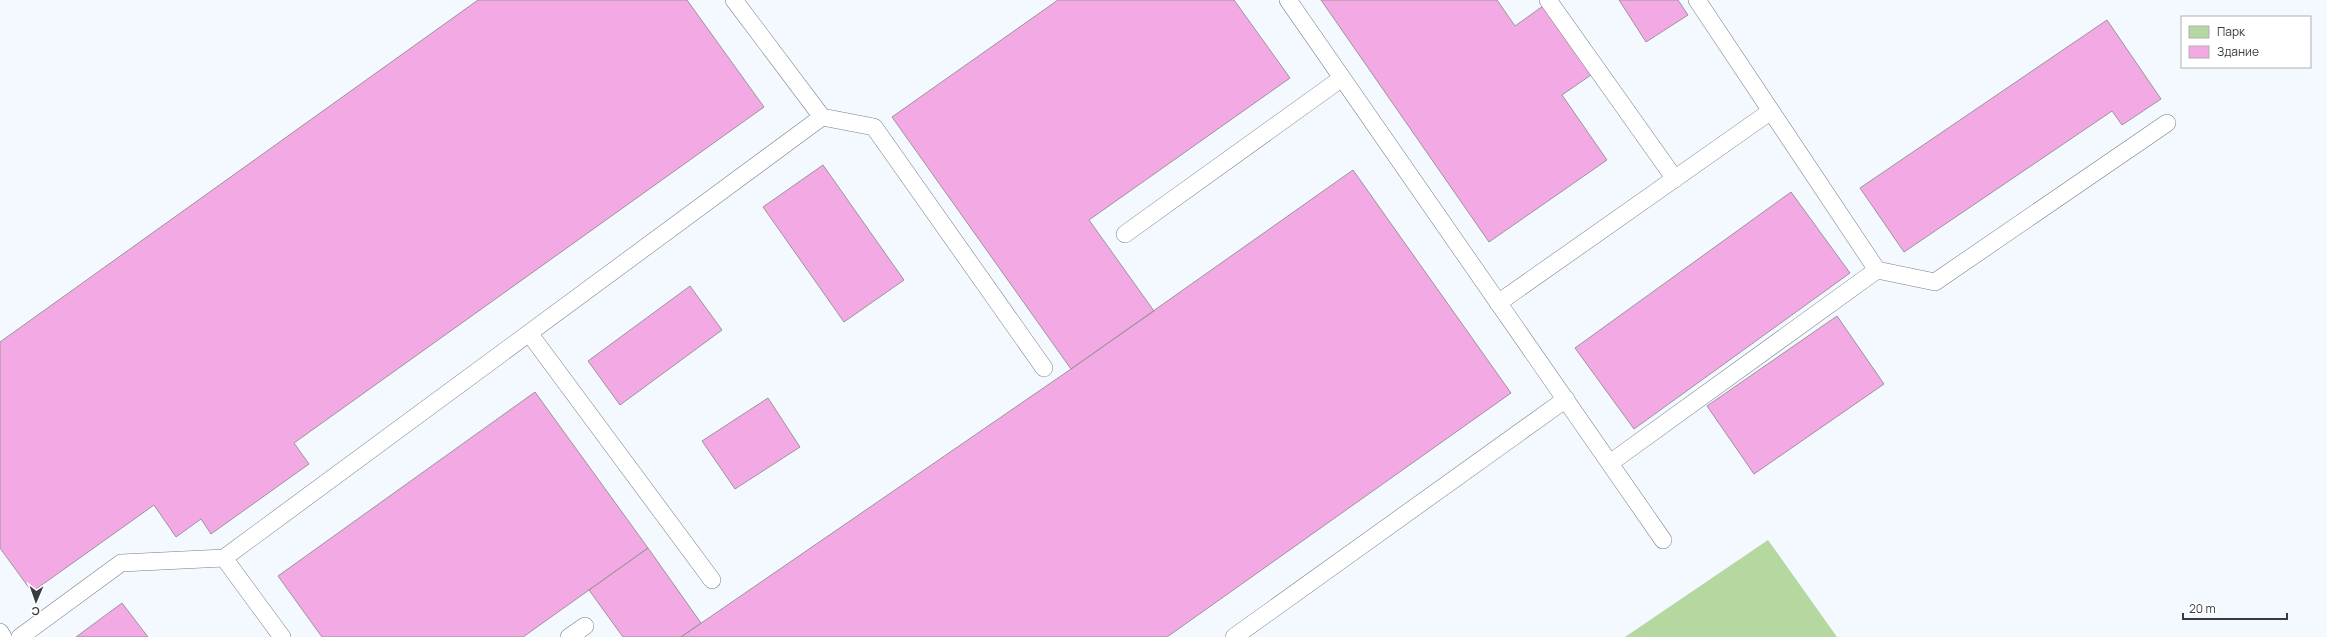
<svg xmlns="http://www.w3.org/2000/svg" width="2327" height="637" font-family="Manrope,sans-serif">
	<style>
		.green { fill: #b5d7a0 }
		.building { fill: #f3aae4; stroke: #9d939a }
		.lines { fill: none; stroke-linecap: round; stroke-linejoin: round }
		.lane-casing { stroke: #797f88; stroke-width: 18 }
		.lane { stroke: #fff; stroke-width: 17 }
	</style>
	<rect width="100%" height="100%" fill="#f4f9ff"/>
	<path class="green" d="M1768 540 1837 637H1625Z"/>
	<path class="building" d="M478 0H687L764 107 294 443 309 464 211 534 201 519 176 537 154 505 32 592 0 548V342Z
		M1058 0H1234L1290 78 1089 220 1154 311 1071 369 892 117Z
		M1321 0H1497L1515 26 1543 6 1591 75 1562 95 1607 160 1489 242Z
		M1619 0H1678L1688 15 1646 42Z
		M2107 20 2161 99 2122 125 2112 111 1904 252 1860 188Z
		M823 165 904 280 844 322 763 207Z
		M1353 170 1511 393 1167 637H681L1071 369Z
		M1791 192 1850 273 1634 429 1575 348Z
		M690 286 722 330 620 405 588 361Z
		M1837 316 1884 384 1754 474 1707 406Z
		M535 392 648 548 523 637H322L278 576Z
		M768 398 800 447 735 489 702 441Z
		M648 548 701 623 681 637H623L589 590Z
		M122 603 148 637H76Z"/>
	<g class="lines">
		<defs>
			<path id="lane" d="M1288 0 1663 540
				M1548 0 1675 179
				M822 117 874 127 1044 368
				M1125 234 1342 78
				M1877 270 1935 282 2167 123
				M1498 303 1771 111
				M529 333 712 580
				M1610 463 1877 270 1697 0
				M0 632 3 637
				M20 637 121 563 224 558
				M282 637 224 558 822 117 734 0
				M569 637 585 626
				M1234 637 1566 399"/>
		</defs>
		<use href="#lane" class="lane-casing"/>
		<use href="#lane" class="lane"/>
	</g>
	<rect x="2181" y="16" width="130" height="52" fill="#ffffff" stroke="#afb1b2"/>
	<rect x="2189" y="26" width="20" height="12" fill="#b5d7a0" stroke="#afb1b2"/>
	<text x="2217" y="36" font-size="12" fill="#383b3f">Парк</text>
	<rect x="2189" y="46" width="20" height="12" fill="#f3aae4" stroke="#afb1b2"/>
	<text x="2217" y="56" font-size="12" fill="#383b3f">Здание</text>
	<g transform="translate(36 601) rotate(182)" stroke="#ffffff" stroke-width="3" paint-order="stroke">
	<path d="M0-3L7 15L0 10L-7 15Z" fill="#383b3f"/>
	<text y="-6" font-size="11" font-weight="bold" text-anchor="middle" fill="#383b3f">С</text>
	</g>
	<path d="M2183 613v6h104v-6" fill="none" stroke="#383b3f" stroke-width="2"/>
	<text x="2189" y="613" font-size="12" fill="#383b3f" stroke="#ffffff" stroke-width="3" paint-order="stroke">20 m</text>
</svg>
